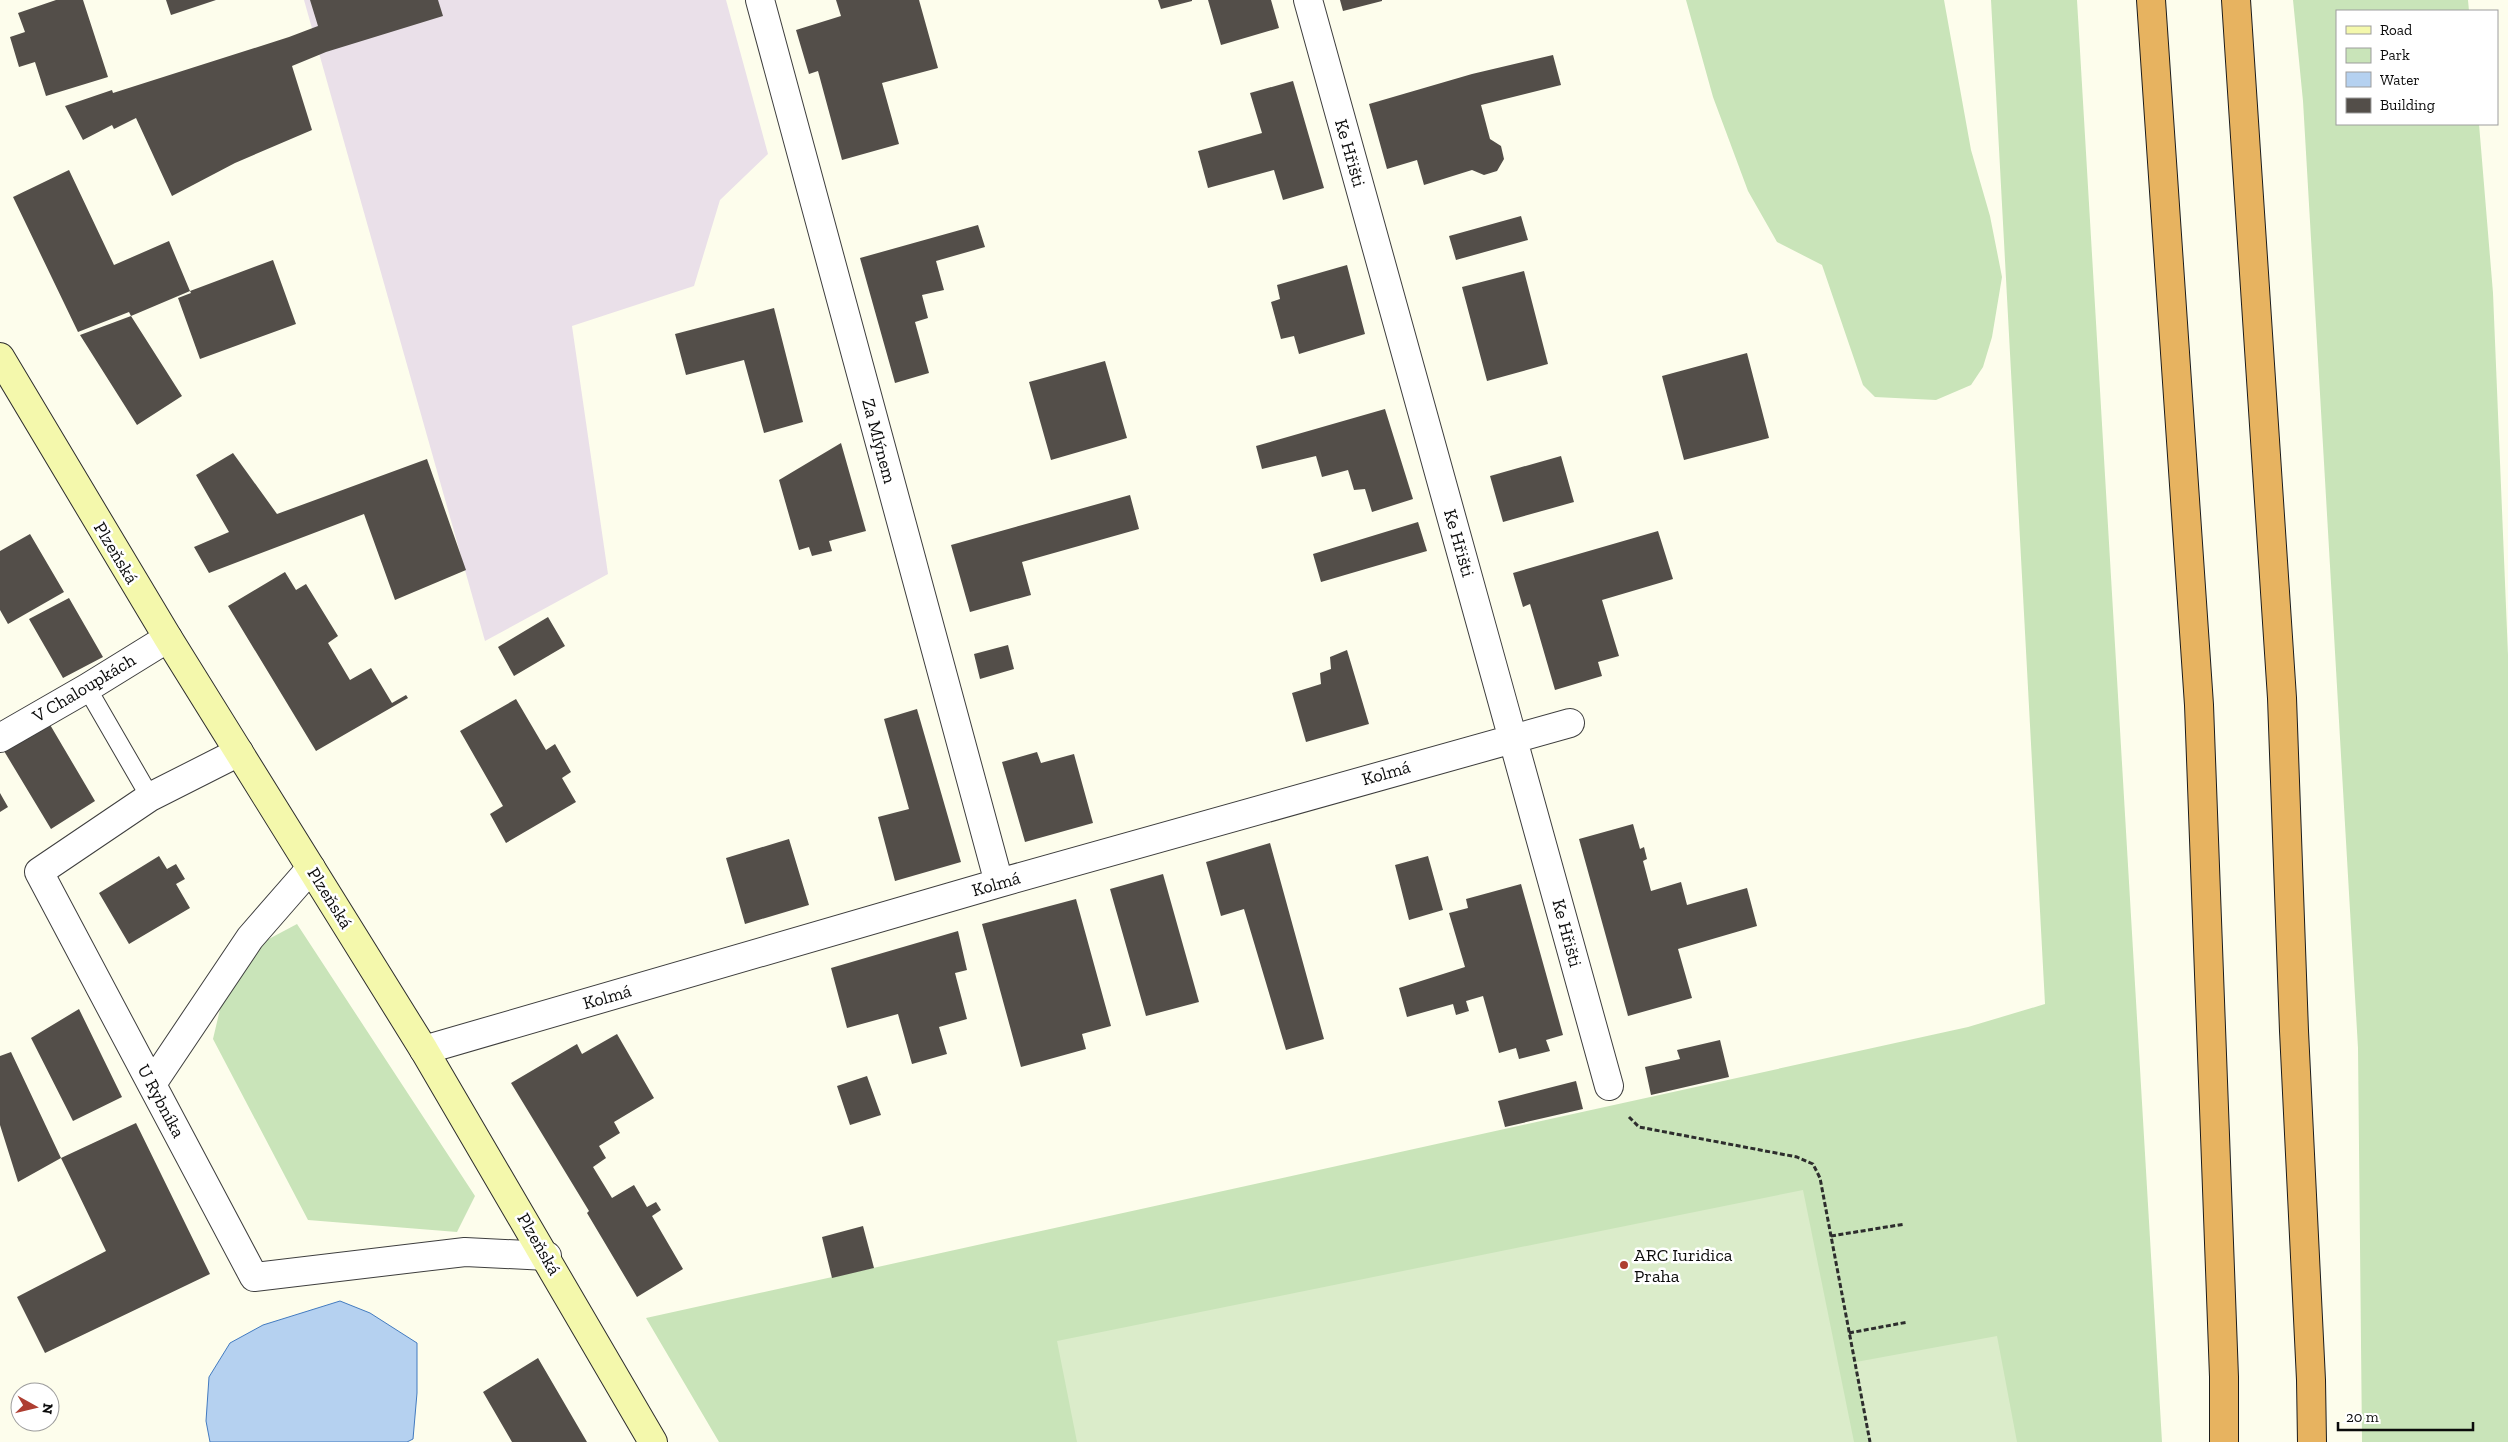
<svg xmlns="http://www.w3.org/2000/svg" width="2508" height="1442" font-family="'Zilla Slab',serif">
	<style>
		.industrial { fill: #eae0e9 }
		.green { fill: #c9e4b9 }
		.pitch { fill: #dbecca }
		.water { fill: #b5d1f0; stroke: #437bc0 }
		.building { fill: #534e49 }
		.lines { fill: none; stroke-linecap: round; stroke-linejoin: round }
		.lane-casing { stroke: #3e3e3e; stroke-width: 20 }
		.street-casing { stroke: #3e3e3e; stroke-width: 30 }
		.secondary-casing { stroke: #2d2d2d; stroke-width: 30 }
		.highway-casing { stroke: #1c1c1c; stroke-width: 30 }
		.path { stroke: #2d2d2d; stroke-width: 3; stroke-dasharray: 5 2.5; stroke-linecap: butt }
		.lane { stroke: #fff; stroke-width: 18 }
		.street { stroke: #fff; stroke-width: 28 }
		.secondary { stroke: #f4f8ac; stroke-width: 28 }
		.highway { stroke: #e7b360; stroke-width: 28 }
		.poi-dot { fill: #ae3e31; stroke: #fff; stroke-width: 2 }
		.labels { text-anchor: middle; stroke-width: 5; stroke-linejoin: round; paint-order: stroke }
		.street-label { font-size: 18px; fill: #0b0b0b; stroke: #fff }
		.poi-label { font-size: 18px; fill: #0b0b0b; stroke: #fff; text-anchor: start }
	</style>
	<rect width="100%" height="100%" fill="#fdfdec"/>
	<path class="industrial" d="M304 0H726L768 154 720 200 694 286 572 326 608 574 485 641Z"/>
	<path class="green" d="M1686 0H1944L1971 150 1990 216 2002 277 1992 337 1983 367 1971 385 1936 400 1875 397 1863 385 1822 265 1777 242 1748 191 1713 97Z
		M1991 0H2077L2162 1442H719L646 1318 1968 1027 2045 1004Z
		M2293 0H2468L2469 11H2337V124H2479L2493 293 2508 655V1442H2362L2358 1048 2303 101Z
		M297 924 475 1196 457 1232 308 1220 213 1039 225 988 265 941Z"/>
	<path class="pitch" d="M1803 1190 1854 1442H1077L1057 1341Z
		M1997 1336 2017 1442H1870L1856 1362Z"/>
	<path class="water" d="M340 1301 370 1313 417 1343V1393L413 1439 407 1442H210L206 1421 209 1377 230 1343 263 1325Z"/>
	<path class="building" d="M56 0H83L108 77 46 96 35 62 19 67 10 37 25 32 18 13Z
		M166 0H216L171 15Z
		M310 0H438L443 16 326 52 292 66 312 130 235 163 172 196 136 118 114 129 112 125 83 140 65 106 112 90 113 93 289 37 318 26Z
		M836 0H919L938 68 882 83 899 144 842 160 818 71 809 74 796 30 841 16Z
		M1158 0H1192V1L1161 9Z
		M1208 0H1271L1279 28 1221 45Z
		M1340 0H1382V1L1343 11Z
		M1553 55 1561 85 1481 105 1490 139 1501 146 1504 159 1497 171 1484 175 1472 170 1424 185 1417 160 1387 169 1369 104 1472 74Z
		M1293 81 1324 188 1283 200 1274 170 1208 188 1198 151 1262 133 1250 93Z
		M69 170 114 265 169 241 190 291 131 316 129 312 78 332 13 197Z
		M1521 216 1528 240 1456 260 1449 236Z
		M978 225 985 247 936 261 944 290 922 295 928 318 915 322 929 373 895 383 860 258Z
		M273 260 296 324 200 359 178 298 191 293 190 291Z
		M1347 265 1365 334 1299 354 1294 336 1281 339 1271 302 1280 299 1277 285Z
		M1524 271 1548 364 1487 381 1462 287Z
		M774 308 803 422 764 433 744 360 686 375 675 334Z
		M131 316 182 396 137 425 80 335Z
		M1747 353 1769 438 1684 460 1662 376Z
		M1105 361 1127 438 1051 460 1029 382Z
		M1385 409 1413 499 1372 512 1365 489 1354 490 1348 470 1322 477 1316 456 1262 469 1256 446Z
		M841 443 866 531 829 541 832 551 812 556 809 547 799 550 779 480Z
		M233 453 277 514 427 459 466 570 395 600 364 514 209 573 194 547 229 532 196 475Z
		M1561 456 1574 502 1503 522 1490 476Z
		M1130 495 1139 529 1022 562 1031 595 970 612 951 545Z
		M1418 522 1427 551 1321 582 1313 554Z
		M1658 531 1673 579 1602 600 1619 656 1598 662 1602 676 1555 690 1530 604 1523 607 1513 573Z
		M30 534 64 592 8 624 0 610V551Z
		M285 572 296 590 306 584 338 636 328 643 350 680 371 668 392 703 406 695 408 698 316 751 228 606Z
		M69 598 103 657 63 678 29 619Z
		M548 617 565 646 514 676 498 647Z
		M1008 645 1014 669 980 679 974 654Z
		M1347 650 1369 724 1306 742 1292 693 1321 684 1320 673 1331 669 1330 657Z
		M516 699 546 750 555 744 571 772 562 778 576 802 506 843 490 814 503 806 460 731Z
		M917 709 961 862 895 881 878 817 909 809 884 719Z
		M49 723 95 801 51 829 4 751Z
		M1037 752 1041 763 1074 754 1093 823 1025 842 1002 762Z
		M0 793 8 807 0 812Z
		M1633 824 1640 849 1644 847 1647 859 1643 861 1651 891 1681 882 1687 905 1747 888 1757 926 1678 949 1692 998 1628 1016 1579 839Z
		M789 839 809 905 745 924 726 858Z
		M1270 843 1324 1039 1286 1050 1244 909 1221 916 1206 862Z
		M159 856 167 869 176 864 185 879 176 884 190 908 129 944 99 893Z
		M1428 856 1443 910 1409 920 1395 865Z
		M1163 874 1199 1002 1146 1016 1110 889Z
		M1521 884 1563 1035 1546 1040 1550 1051 1519 1059 1516 1048 1499 1053 1483 996 1466 1001 1469 1011 1456 1015 1453 1004 1407 1017 1399 988 1465 967 1449 913 1468 908 1466 899Z
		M1076 899 1111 1026 1082 1034 1086 1049 1021 1067 982 924Z
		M958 931 967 970 955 973 967 1019 939 1027 947 1054 912 1064 898 1014 847 1028 831 968Z
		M79 1009 122 1097 73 1121 31 1038Z
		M617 1034 654 1098 614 1122 620 1133 599 1146 606 1158 593 1167 612 1198 634 1185 647 1207 656 1202 661 1210 652 1216 683 1269 637 1297 587 1213 589 1211 511 1083 577 1044 582 1054Z
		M1720 1040 1729 1077 1651 1095 1645 1067 1680 1059 1677 1050Z
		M11 1052 61 1158 18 1182 0 1125V1056Z
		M867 1076 881 1115 850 1125 837 1086Z
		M1576 1081 1583 1109 1505 1127 1498 1101Z
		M136 1123 210 1274 45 1353 17 1297 106 1251 61 1158Z
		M863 1226 874 1268 832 1278 822 1237Z
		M538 1358 587 1442H512L483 1392Z"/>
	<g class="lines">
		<defs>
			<path id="lane" d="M87 688 150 797"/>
			<path id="street" d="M760 0 999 883
				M1308 0 1609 1086
				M0 738 87 688 168 638
				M239 752 150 797 39 872 254 1277 465 1252 547 1256
				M424 1050 999 883 1570 723
				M152 1084 250 938 311 868"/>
			<path id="secondary" d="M0 357 168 638 424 1050 653 1442"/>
			<path id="highway" d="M2151 0 2199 705 2224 1377V1442
				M2236 0 2282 698 2294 1031 2311 1380 2312 1442"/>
		</defs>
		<use href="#lane" class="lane-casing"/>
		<use href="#street" class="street-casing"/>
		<use href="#secondary" class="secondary-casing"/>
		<use href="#highway" class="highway-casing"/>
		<path class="path" d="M1629 1117 1639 1127 1797 1157 1813 1164 1820 1178 1870 1442
			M1831 1236 1905 1224
			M1849 1333 1908 1322"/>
		<use href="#lane" class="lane"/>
		<use href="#street" class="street"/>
		<use href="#secondary" class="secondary"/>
		<use href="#highway" class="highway"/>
	</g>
	<circle class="poi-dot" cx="1624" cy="1265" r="5"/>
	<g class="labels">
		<g class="street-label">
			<text transform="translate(1350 153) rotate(74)" y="6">Ke Hřišti</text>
			<text transform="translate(879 441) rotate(75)" y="6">Za Mlýnem</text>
			<text transform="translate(1459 543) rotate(74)" y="6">Ke Hřišti</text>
			<text transform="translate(116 553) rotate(59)" y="6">Plzeňská</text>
			<text transform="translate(84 688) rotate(-31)" y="6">V Chaloupkách</text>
			<text transform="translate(1386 773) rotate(-16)" y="6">Kolmá</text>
			<text transform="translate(996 884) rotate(-16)" y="6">Kolmá</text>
			<text transform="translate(330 898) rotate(58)" y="6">Plzeňská</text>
			<text transform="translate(1567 933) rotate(75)" y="6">Ke Hřišti</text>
			<text transform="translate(607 997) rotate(-16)" y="6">Kolmá</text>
			<text transform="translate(161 1101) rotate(62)" y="6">U Rybníka</text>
			<text transform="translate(539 1244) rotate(60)" y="6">Plzeňská</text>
		</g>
		<g class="poi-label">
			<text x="1634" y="1261">ARC Iuridica<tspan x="1634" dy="21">Praha</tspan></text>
		</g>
	</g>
	<rect x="2336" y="10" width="162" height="115" fill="#ffffff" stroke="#9d9d9d"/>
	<rect x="2346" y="26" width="25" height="8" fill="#f4f8ac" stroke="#9d9d9d"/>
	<text x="2380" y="35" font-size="15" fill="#0b0b0b">Road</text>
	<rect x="2346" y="48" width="25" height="15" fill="#c9e4b9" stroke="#9d9d9d"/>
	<text x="2380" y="60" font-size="15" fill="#0b0b0b">Park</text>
	<rect x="2346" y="72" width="25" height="15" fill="#b5d1f0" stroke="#9d9d9d"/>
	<text x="2380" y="85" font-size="15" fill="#0b0b0b">Water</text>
	<rect x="2346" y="98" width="25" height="15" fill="#534e49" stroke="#9d9d9d"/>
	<text x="2380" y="110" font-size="15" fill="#0b0b0b">Building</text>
	<g transform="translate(35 1407) rotate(98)"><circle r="24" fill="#ffffff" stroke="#9d9d9d"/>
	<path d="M0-4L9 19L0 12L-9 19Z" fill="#ae3e31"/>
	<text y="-8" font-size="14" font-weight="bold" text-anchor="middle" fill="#0b0b0b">N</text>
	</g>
	<path d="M2338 1422v8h135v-8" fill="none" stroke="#0b0b0b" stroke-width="2.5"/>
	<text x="2346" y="1422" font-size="15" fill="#0b0b0b" stroke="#ffffff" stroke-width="4" paint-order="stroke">20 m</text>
</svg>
